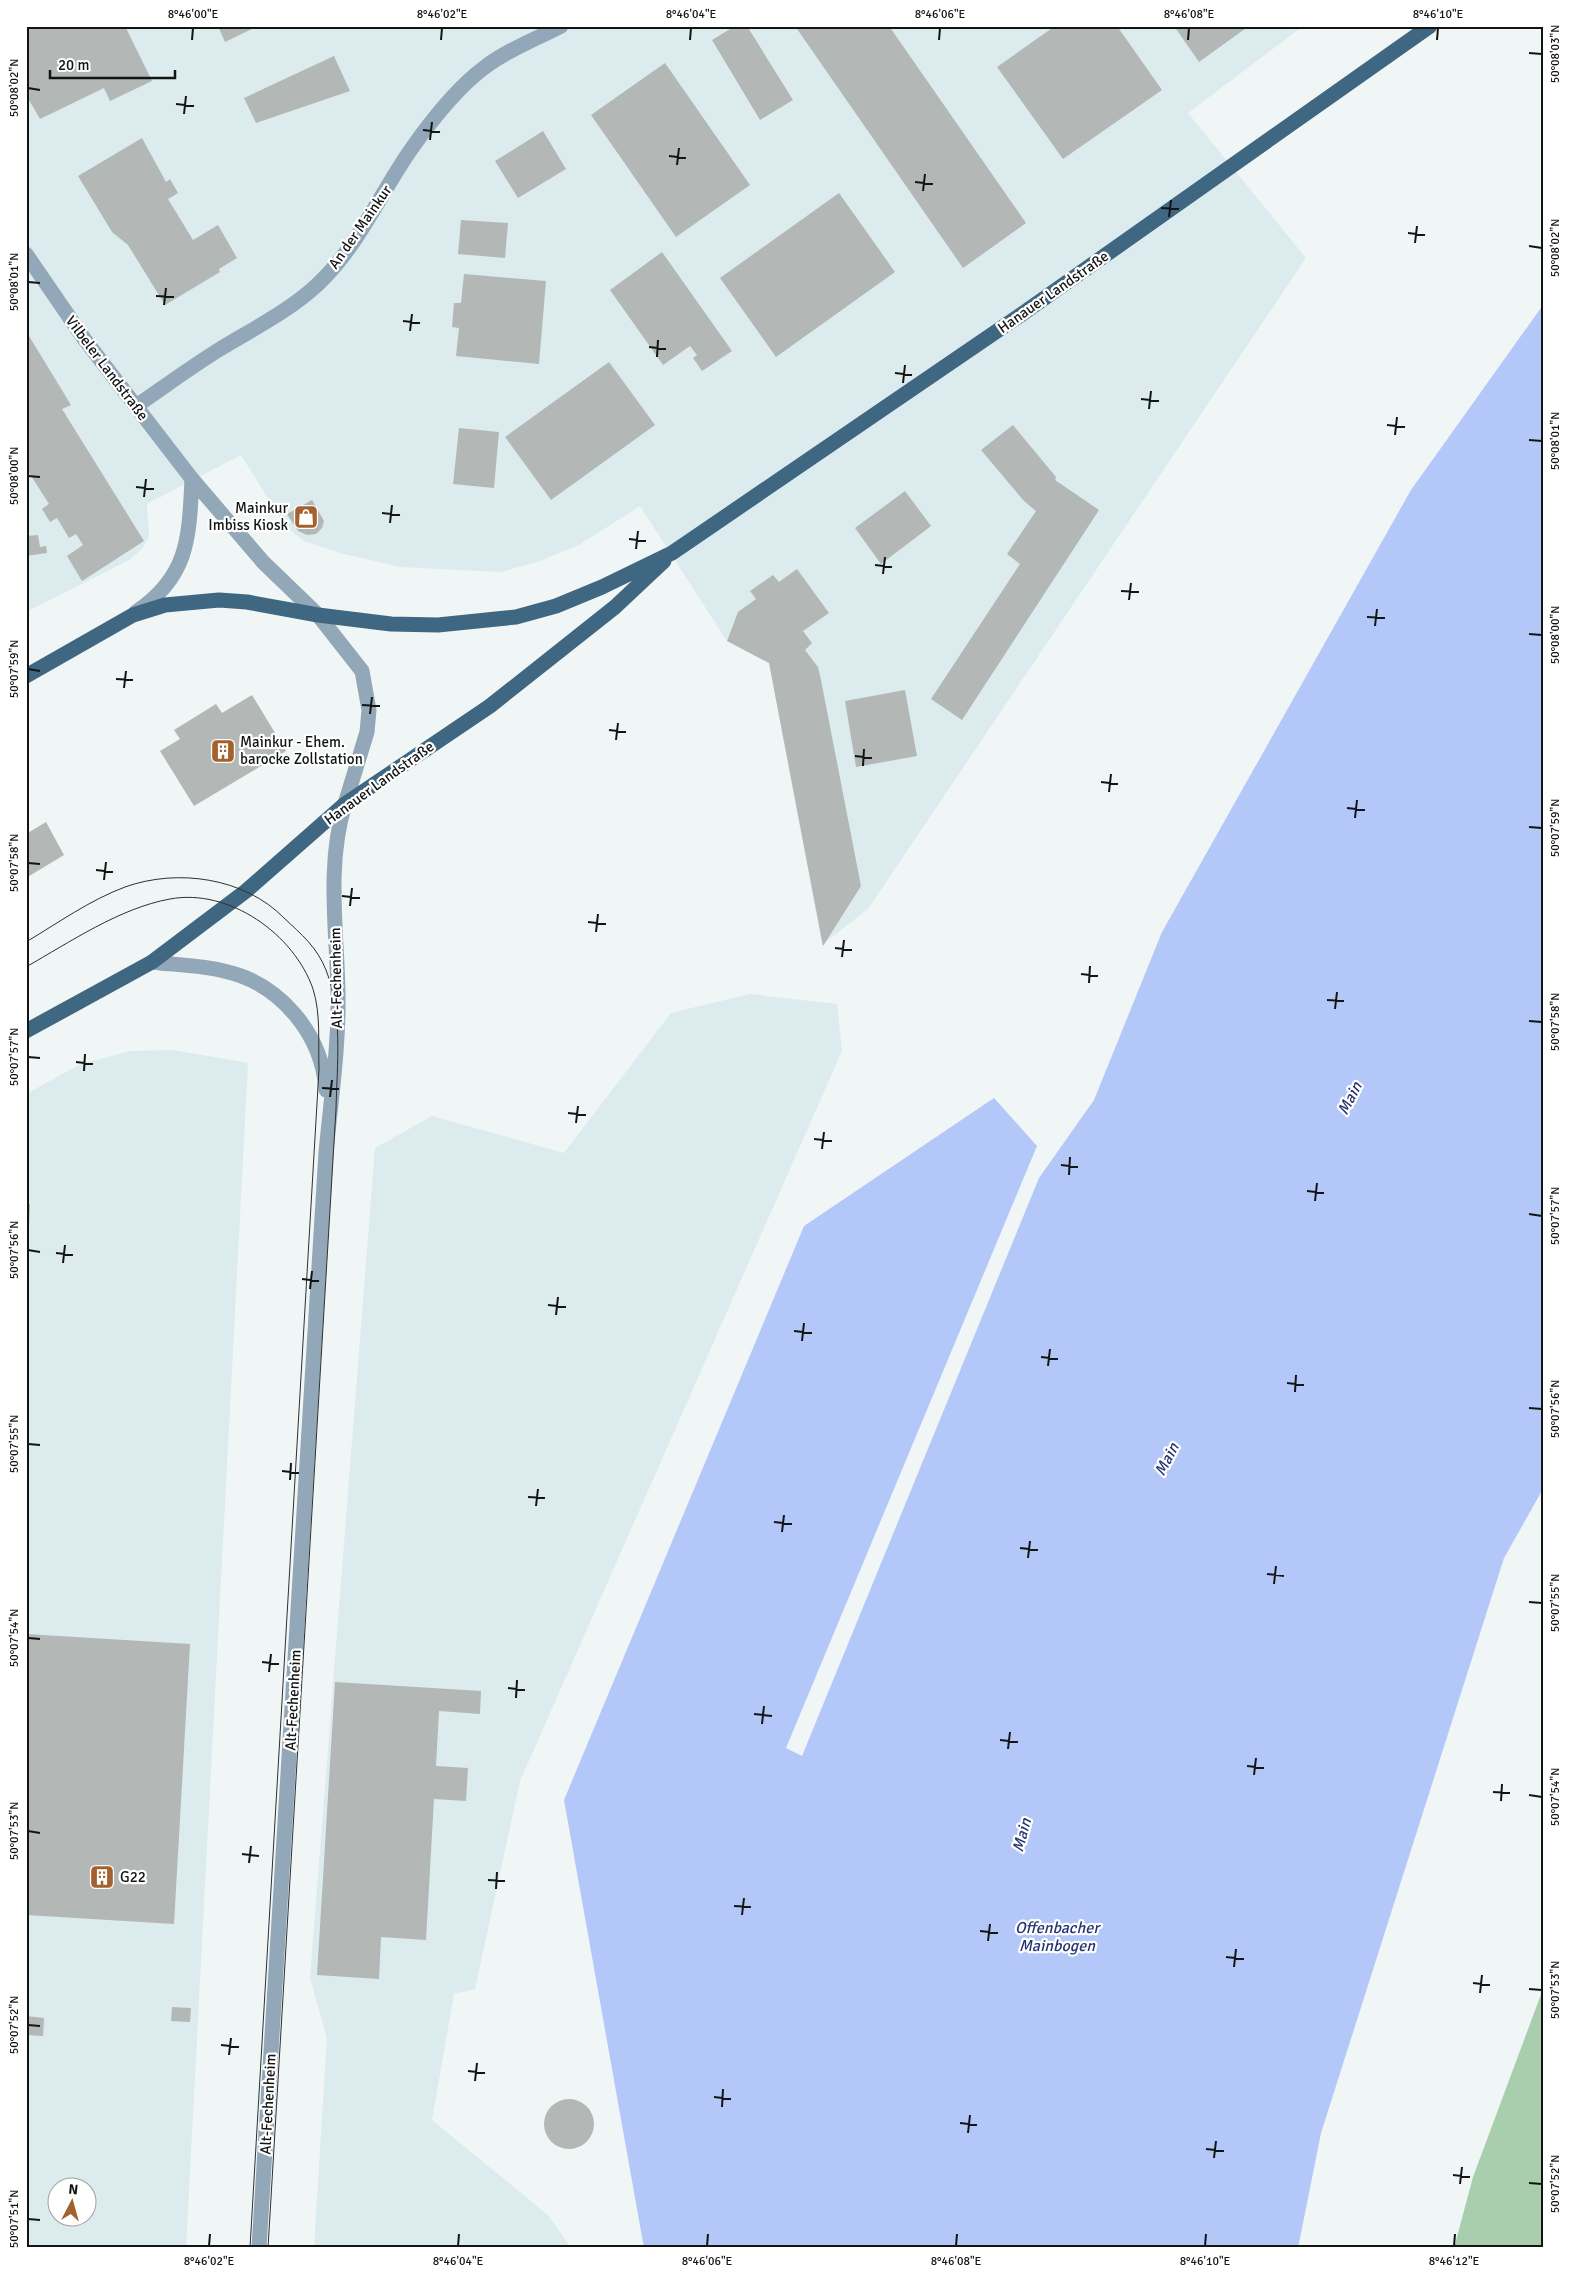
<svg xmlns="http://www.w3.org/2000/svg" width="1569" height="2274" font-family="Signika,sans-serif">
	<style>
		.built { fill: #dcebed; fill-rule: evenodd }
		.green { fill: #a9cead }
		.water { fill: #b4c7f9 }
		.building { fill: #b3b8b6 }
		.lines { fill: none; stroke-linecap: round; stroke-linejoin: round }
		.minor { stroke: #92a7b7; stroke-width: 15 }
		.tertiary { stroke: #92a7b7; stroke-width: 15 }
		.primary { stroke: #3f6782; stroke-width: 15 }
		.tram { stroke: #2e3030; stroke-width: 1 }
		.ticks { fill: none; stroke: #131515; stroke-width: 2 }
		.labels { text-anchor: middle; stroke-width: 4.5; stroke-linejoin: round; paint-order: stroke }
		.street-label { font-size: 15px; fill: #131515; stroke: #fff }
		.poi-label { font-size: 15px; fill: #131515; stroke: #fff; text-anchor: start }
		.water-label { font-size: 16px; font-style: italic; fill: #263670; stroke: #fff }
		.neatline { fill: none; stroke: #131515; stroke-width: 2 }
		.ticks-label { font-size: 12px; text-anchor: middle; fill: #131515 }
	</style>
	<rect width="100%" height="100%" fill="#f0f5f6"/>
	<path class="built" d="M26 26H1303L1188 113 1306 258 868 909 822 945 769 663 727 641 640 506 579 545 537 562 501 572 400 567 344 554 304 541 286 527 241 455 147 504 149 537 142 549 129 560 26 612Z
		M750 994 837 1004 842 1051 520 1781 475 1989 454 1994 432 2120 548 2215 571 2248H314L327 2038 310 1978 375 1148 432 1116 564 1153 671 1013Z
		M173 1050 248 1063 186 2248H26V1094L81 1064 130 1051ZM58 2186H88V2216H58Z"/>
	<path class="green" d="M1543 1989V2248H1454L1473 2177Z"/>
	<path class="water" d="M1543 305V1489L1504 1558 1321 2133 1298 2248H644L564 1800 804 1226 994 1098 1037 1146 786 1748 802 1756 1039 1178 1094 1100 1162 932 1411 490Z"/>
	<path class="building" d="M26 26H125L152 81 110 101 104 88 40 119 26 95Z
		M218 26H258L225 42Z
		M735 26H747L793 100 760 120 712 40Z
		M795 26H889L1026 223 963 268Z
		M1055 26H1117L1162 90 1063 159 997 67Z
		M1174 26H1249L1199 62Z
		M334 56 350 91 256 123 244 98Z
		M665 63 750 185 676 237 591 115Z
		M543 131 566 169 518 198 495 161Z
		M142 138 166 182 170 179 178 193 168 199 193 240 218 225 237 258 219 269 220 272 165 305 128 245 112 232 78 176Z
		M839 193 895 272 776 357 720 278Z
		M461 220 508 223 505 258 458 254Z
		M662 252 732 351 702 371 693 358 697 355 690 346 663 365 610 290Z
		M464 274 546 281 539 364 456 356 459 328 452 327 454 303H461Z
		M26 331 71 405 62 409 144 541 82 581 67 556 83 545 76 534 69 538 57 518 50 522 42 509 49 504 26 468Z
		M609 362 655 425 551 500 505 437Z
		M1013 425 1056 477 1055 480 1099 510 962 720 931 699 1020 564 1007 554 1036 511 1024 501 981 450Z
		M459 428 499 432 494 488 453 484Z
		M905 491 931 526 881 564 855 528Z
		M312 500 324 521 322 528 316 534 307 535 298 531 287 514Z
		M38 535 40 547 46 546 47 553 26 556V536Z
		M797 569 829 613 803 631 812 643 805 650 818 667 821 680 861 886 823 946 769 663 727 641 738 612 756 599 750 591 773 575 779 582Z
		M905 690 917 756 856 767 845 701Z
		M252 695 286 751 194 806 160 751 180 739 174 730 216 704 222 713Z
		M46 822 64 855 26 878V834Z
		M26 1204H30L28 1249H26Z
		M26 1634 190 1644 174 1924 26 1915Z
		M335 1682 481 1691 480 1714 439 1711 436 1766 468 1768 466 1801 434 1799 426 1940 381 1937 379 1979 317 1975Z
		M172 2007 191 2008 190 2022 171 2021Z
		M26 2016 44 2018 43 2036 26 2035Z
		M544 2124a25 25 0 1 1 50 0a25 25 0 1 1-50 0Z"/>
	<g class="lines">
		<path class="minor" d="M26 254 85 340 192 479 263 562 318 615 362 671 369 710 367 732 345 804
			M136 406C164 387 191 367 220 349 253 329 289 311 317 285 359 246 380 193 412 148 431 121 458 87 485 67 507 50 536 39 561 26
			M136 612C189 576 189 538 192 479"/>
		<path class="tertiary" d="M152 962C175 965 201 965 224 971 280 983 322 1034 326 1090
			M259 2248 326 1152C331 1099 339 1046 338 993 337 931 326 865 345 804"/>
		<path class="primary" d="M26 676 133 615 165 605 219 600 247 602 318 615 391 624 438 625 516 617 556 606 602 587 672 553 1022 314 1430 26
			M26 1031 152 962 246 891 345 804 490 706 615 607 664 561"/>
		<path class="tram" d="M26 942C58 923 90 900 125 887 178 868 245 878 284 918 301 934 317 947 326 970 343 1013 337 1064 336 1109L268 2248
			M26 967C70 942 120 908 170 899 229 888 294 934 313 989 321 1014 318 1043 319 1069L250 2248"/>
	</g>
	<path class="ticks" d="M192 40 193 28M441 40 442 28M690 40 691 28M939 40 940 28M1188 40 1189 28M1437 40 1438 28M1529 53 1542 54M28 88 40 90M176 104 194 106M184 114 186 96M423 130 440 132M430 140 432 122M669 156 686 158M677 165 679 148M915 182 933 184M923 191 925 174M1161 208 1179 209M1169 217 1171 200M1408 233 1425 235M1415 243 1417 226M1529 246 1542 248M28 282 40 283M156 296 174 297M164 305 166 288M403 321 420 323M410 331 412 314M649 347 666 349M657 357 658 340M895 373 912 375M903 383 905 365M1141 399 1159 401M1149 409 1151 391M1387 425 1405 427M1395 435 1397 417M1529 440 1542 441M28 476 40 477M136 487 154 489M144 497 146 479M382 513 400 515M390 523 392 505M629 539 646 541M636 549 638 531M875 565 892 567M883 574 885 557M1121 591 1139 592M1129 600 1131 583M1367 617 1385 618M1375 626 1377 609M1529 634 1542 635M28 669 40 671M116 679 133 680M124 688 126 671M362 705 380 706M370 714 372 697M609 730 626 732M616 740 618 723M855 756 872 758M863 766 864 749M1101 782 1118 784M1109 792 1111 774M1347 808 1365 810M1355 818 1357 800M1529 827 1542 828M28 863 40 864M96 870 113 872M104 880 106 862M342 896 360 898M350 906 352 888M588 922 606 924M596 932 598 914M835 948 852 950M842 957 844 940M1081 974 1098 976M1089 983 1090 966M1327 1000 1344 1001M1335 1009 1337 992M1529 1021 1542 1022M28 1057 40 1058M76 1062 93 1064M84 1071 85 1054M322 1088 339 1089M330 1097 332 1080M568 1113 586 1115M576 1123 578 1106M814 1139 832 1141M822 1149 824 1132M1061 1165 1078 1167M1069 1175 1070 1157M1307 1191 1324 1193M1315 1201 1317 1183M1529 1214 1542 1216M28 1250 40 1252M56 1253 73 1255M63 1263 65 1245M302 1279 319 1281M310 1289 312 1271M548 1305 566 1307M556 1315 558 1297M794 1331 812 1333M802 1341 804 1323M1041 1357 1058 1359M1048 1366 1050 1349M1287 1383 1304 1385M1295 1392 1296 1375M1529 1408 1542 1409M28 1444 40 1445M282 1471 299 1473M290 1480 291 1463M528 1497 545 1498M536 1506 538 1489M774 1522 792 1524M782 1532 784 1515M1020 1548 1038 1550M1028 1558 1030 1541M1267 1574 1284 1576M1274 1584 1276 1566M1529 1602 1542 1603M28 1638 40 1639M262 1662 279 1664M269 1672 271 1654M508 1688 525 1690M516 1698 517 1680M754 1714 772 1716M762 1724 764 1706M1000 1740 1018 1742M1008 1749 1010 1732M1247 1766 1264 1768M1254 1775 1256 1758M1493 1792 1510 1793M1529 1795 1542 1797M1501 1801 1502 1784M28 1831 40 1833M242 1854 259 1856M249 1863 251 1846M488 1880 505 1881M496 1889 497 1872M734 1906 751 1907M742 1915 744 1898M980 1931 998 1933M988 1941 990 1924M1226 1957 1244 1959M1234 1967 1236 1949M1473 1983 1490 1985M1529 1989 1542 1990M1480 1993 1482 1975M28 2025 40 2026M221 2045 239 2047M229 2055 231 2038M468 2071 485 2073M475 2081 477 2063M714 2097 731 2099M722 2107 723 2089M960 2123 977 2125M968 2133 970 2115M1206 2149 1224 2151M1214 2158 1216 2141M1453 2175 1470 2177M1529 2183 1542 2184M1460 2184 1462 2167M28 2219 40 2220M209 2246 210 2234M458 2246 459 2234M707 2246 708 2234M956 2246 957 2234M1205 2246 1206 2234M1454 2246 1455 2234"/>
	<defs>
		<symbol id="shop-square" viewBox="-11 -11 22 22"><rect x="-9" y="-9" width="18" height="18" rx="4" fill="#a3622d" stroke="#fff"/><path d="M-5-2.5h2.3a2.7 3.5 0 0 1 5.4 0H5L5.5 6h-11ZM-1.5-2.5h3a1.5 2.3 0 0 0-3 0Z" fill="#fff"/></symbol>
		<symbol id="building-square" viewBox="-11 -11 22 22"><rect x="-9" y="-9" width="18" height="18" rx="4" fill="#a3622d" stroke="#fff"/><path d="M-4-6H4V6H1V3H-1V6H-4ZM-2.5-4.3h1.7v1.8h-1.7ZM.8-4.3h1.7v1.8H.8ZM-2.5-1h1.7V.8h-1.7ZM.8-1h1.7V.8H.8Z" fill="#fff"/></symbol>
	</defs>
	<g fill-rule="evenodd">
		<use href="#shop-square" x="292" y="503" width="28" height="28"/>
		<use href="#building-square" x="209" y="737" width="28" height="28"/>
		<use href="#building-square" x="88" y="1863" width="28" height="28"/>
	</g>
	<g class="labels">
		<g class="street-label">
			<text transform="translate(360 227) rotate(-55)" y="5">An der Mainkur</text>
			<text transform="translate(1053 292) rotate(-35)" y="5">Hanauer Landstraße</text>
			<text transform="translate(107 368) rotate(53)" y="5">Vilbeler Landstraße</text>
			<text transform="translate(379 783) rotate(-36)" y="5">Hanauer Landstraße</text>
			<text transform="translate(336 978) rotate(-91)" y="5">Alt-Fechenheim</text>
			<text transform="translate(293 1700) rotate(-87)" y="5">Alt-Fechenheim</text>
			<text transform="translate(268 2104) rotate(-87)" y="5">Alt-Fechenheim</text>
		</g>
		<g class="poi-label">
			<text x="288" y="513" text-anchor="end">Mainkur<tspan x="288" dy="17">Imbiss Kiosk</tspan></text>
			<text x="240" y="747">Mainkur - Ehem.<tspan x="240" dy="17">barocke Zollstation</tspan></text>
			<text x="120" y="1882">G22</text>
		</g>
		<g class="water-label">
			<text transform="translate(1349 1098) rotate(-63)" y="6">Main</text>
			<text transform="translate(1166 1459) rotate(-63)" y="6">Main</text>
			<text transform="translate(1021 1835) rotate(-75)" y="6">Main</text>
			<text x="1057" y="1933">Offenbacher<tspan x="1057" dy="18">Mainbogen</tspan></text>
		</g>
	</g>
	<rect width="1569" height="2274" fill="none" stroke="#ffffff" stroke-width="55"/>
	<g transform="translate(72 2202) rotate(6)"><circle r="24" fill="#ffffff" stroke="#a1a1a1"/>
	<path d="M0-4L9 19L0 12L-9 19Z" fill="#a3622d"/>
	<text y="-8" font-size="14" font-weight="bold" text-anchor="middle" fill="#131515">N</text>
	</g>
	<path d="M50 70v8h125v-8" fill="none" stroke="#131515" stroke-width="2.5"/>
	<text x="58" y="70" font-size="15" fill="#131515" stroke="#ffffff" stroke-width="4" paint-order="stroke">20 m</text>
	<rect x="28" y="28" width="1514" height="2218" class="neatline"/>
	<g class="ticks-label">
		<text x="193" y="18">8°46'00"E</text>
		<text x="442" y="18">8°46'02"E</text>
		<text x="691" y="18">8°46'04"E</text>
		<text x="940" y="18">8°46'06"E</text>
		<text x="1189" y="18">8°46'08"E</text>
		<text x="1438" y="18">8°46'10"E</text>
		<text transform="translate(1555 54) rotate(-90)" y="4">50°08'03"N</text>
		<text transform="translate(14 88) rotate(-90)" y="4">50°08'02"N</text>
		<text transform="translate(1555 248) rotate(-90)" y="4">50°08'02"N</text>
		<text transform="translate(14 282) rotate(-90)" y="4">50°08'01"N</text>
		<text transform="translate(1555 441) rotate(-90)" y="4">50°08'01"N</text>
		<text transform="translate(14 476) rotate(-90)" y="4">50°08'00"N</text>
		<text transform="translate(1555 635) rotate(-90)" y="4">50°08'00"N</text>
		<text transform="translate(14 669) rotate(-90)" y="4">50°07'59"N</text>
		<text transform="translate(1555 828) rotate(-90)" y="4">50°07'59"N</text>
		<text transform="translate(14 863) rotate(-90)" y="4">50°07'58"N</text>
		<text transform="translate(1555 1022) rotate(-90)" y="4">50°07'58"N</text>
		<text transform="translate(14 1057) rotate(-90)" y="4">50°07'57"N</text>
		<text transform="translate(1555 1216) rotate(-90)" y="4">50°07'57"N</text>
		<text transform="translate(14 1250) rotate(-90)" y="4">50°07'56"N</text>
		<text transform="translate(1555 1409) rotate(-90)" y="4">50°07'56"N</text>
		<text transform="translate(14 1444) rotate(-90)" y="4">50°07'55"N</text>
		<text transform="translate(1555 1603) rotate(-90)" y="4">50°07'55"N</text>
		<text transform="translate(14 1638) rotate(-90)" y="4">50°07'54"N</text>
		<text transform="translate(1555 1797) rotate(-90)" y="4">50°07'54"N</text>
		<text transform="translate(14 1831) rotate(-90)" y="4">50°07'53"N</text>
		<text transform="translate(1555 1990) rotate(-90)" y="4">50°07'53"N</text>
		<text transform="translate(14 2025) rotate(-90)" y="4">50°07'52"N</text>
		<text transform="translate(1555 2184) rotate(-90)" y="4">50°07'52"N</text>
		<text transform="translate(14 2219) rotate(-90)" y="4">50°07'51"N</text>
		<text x="209" y="2265">8°46'02"E</text>
		<text x="458" y="2265">8°46'04"E</text>
		<text x="707" y="2265">8°46'06"E</text>
		<text x="956" y="2265">8°46'08"E</text>
		<text x="1205" y="2265">8°46'10"E</text>
		<text x="1454" y="2265">8°46'12"E</text>
	</g>
</svg>
